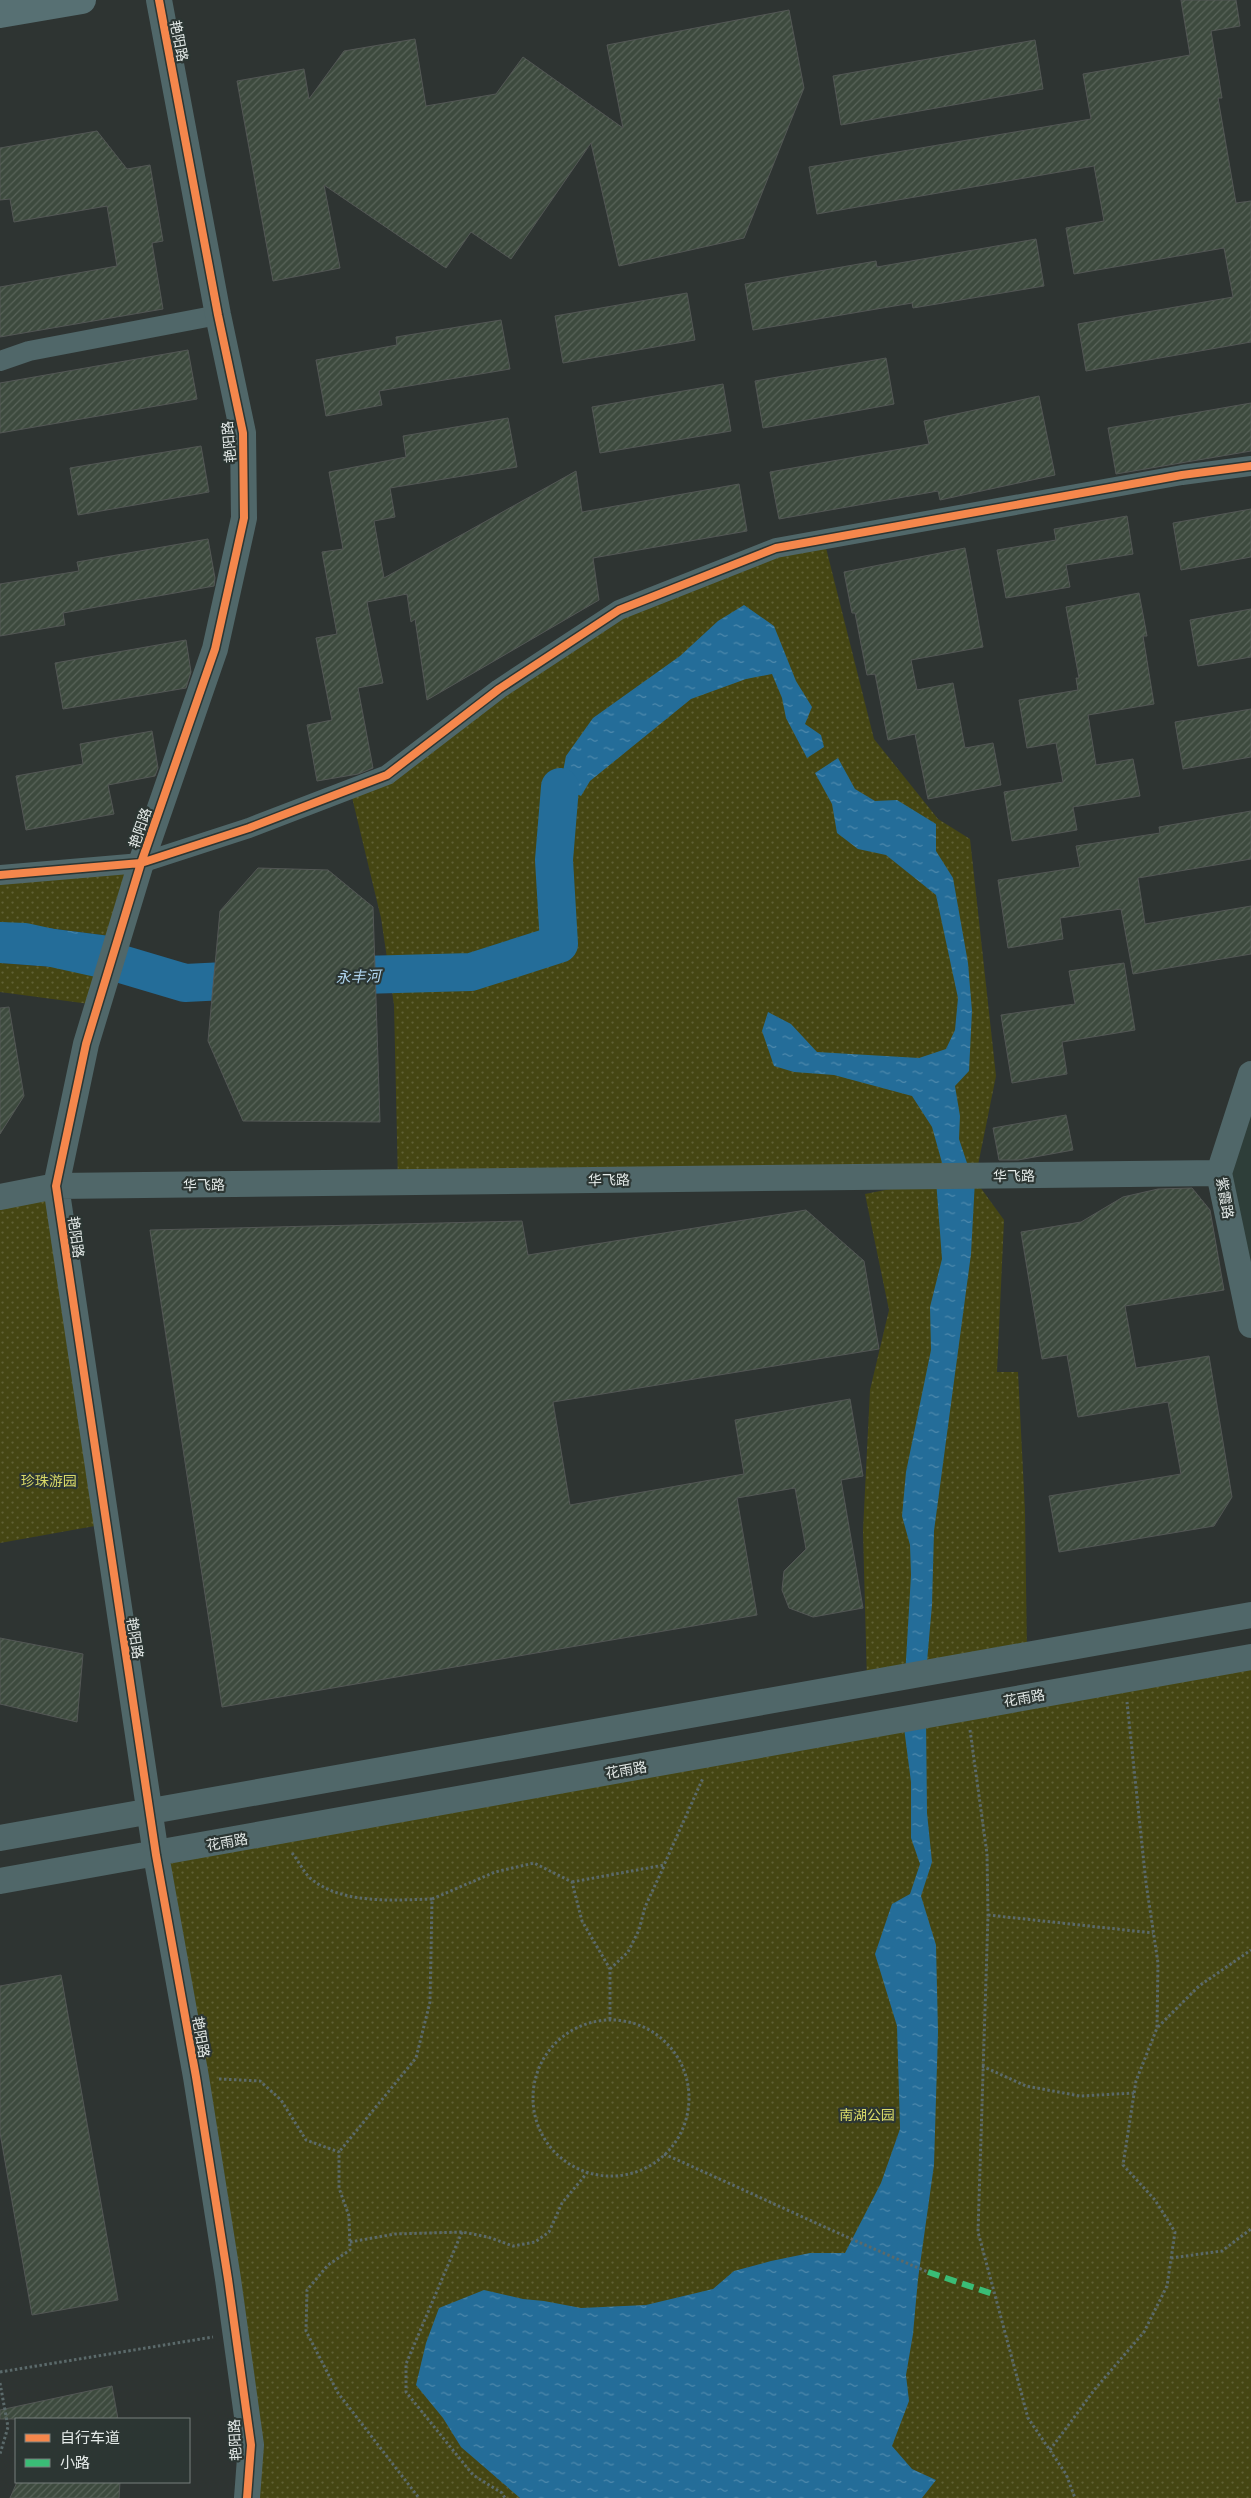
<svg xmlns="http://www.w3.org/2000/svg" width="1251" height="2498" font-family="Montserrat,'Noto Sans SC',sans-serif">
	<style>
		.built { fill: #2e3e39 }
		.grass { fill: url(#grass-dots) }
		.water { fill: url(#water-ripples) }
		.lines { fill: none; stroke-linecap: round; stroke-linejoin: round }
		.river { stroke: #246d99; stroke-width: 38 }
		.building { fill: url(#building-hatch); stroke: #535755 }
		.path { stroke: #5b6a6b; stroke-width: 3; stroke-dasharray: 2.5 2.5; stroke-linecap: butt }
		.minor { stroke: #506769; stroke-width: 20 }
		.tertiary { stroke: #506769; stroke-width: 26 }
		.primary { stroke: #577073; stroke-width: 28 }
		.quiet { stroke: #3abd76; stroke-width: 6; stroke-dasharray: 12 6; stroke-linecap: butt }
		.cycleway-casing { stroke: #2c3633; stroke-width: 11 }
		.cycleway { stroke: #f5874c; stroke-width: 8 }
		.labels { text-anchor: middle; stroke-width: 4.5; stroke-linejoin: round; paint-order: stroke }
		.street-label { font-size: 14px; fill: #e5ebe9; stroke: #2c3633 }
		.park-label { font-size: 14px; fill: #d9d968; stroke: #2c3633 }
		.water-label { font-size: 15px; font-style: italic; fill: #b1d6f1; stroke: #2c3633 }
	</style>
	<defs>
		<pattern id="grass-dots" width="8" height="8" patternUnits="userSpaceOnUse" patternTransform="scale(1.25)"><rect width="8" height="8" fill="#454613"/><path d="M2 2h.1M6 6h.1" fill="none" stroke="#606135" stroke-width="1.8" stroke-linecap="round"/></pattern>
		<pattern id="water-ripples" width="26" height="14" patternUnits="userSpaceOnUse" patternTransform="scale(1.25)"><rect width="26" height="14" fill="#246d99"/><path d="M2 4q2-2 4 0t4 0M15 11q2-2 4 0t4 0" fill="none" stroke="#4e89ac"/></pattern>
		<pattern id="building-hatch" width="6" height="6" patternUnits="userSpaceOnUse" patternTransform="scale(1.25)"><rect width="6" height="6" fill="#3d4a3e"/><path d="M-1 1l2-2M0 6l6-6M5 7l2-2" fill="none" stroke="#59645a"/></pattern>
	</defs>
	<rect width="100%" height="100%" fill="#2e3432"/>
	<path class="built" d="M1251 1074V1325L1219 1173Z"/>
	<path class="grass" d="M824 540 874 739 938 819 970 839 996 1076 975 1180 1004 1220 997 1372H1018L1025 1511 1027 1655 867 1683 863 1531 870 1390 889 1310 865 1194 931 1181 398 1182 394 1005 381 918 350 789 619 610Z
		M141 863 118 937 0 922V875Z
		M0 963 108 971 97 1005 0 992Z
		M56 1186 106 1524 0 1543V1197Z
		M1251 1657V2498H245L236 2333 156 1855Z"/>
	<path class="water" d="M744 605 774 626 796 681 812 707 805 724 821 735 824 747 807 758 786 718 782 698 772 674 746 679 691 699 590 781 581 796 560 787 566 756 593 718 680 656 718 621Z
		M838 758 855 789 875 801 897 800 936 824V851L953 878 968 963 972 1011 969 1071 955 1086 960 1116 959 1139 969 1169 944 1170 932 1127 912 1096 834 1075 794 1072 774 1066 762 1031 768 1012 791 1024 817 1052 919 1058 946 1049 955 1030 958 998 936 895 886 855 858 849 837 833 832 804 815 773Z
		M0 922 118 937 108 971 0 963Z
		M936 1180H975L971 1254 934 1531 932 1605 926 1673 905 1677 911 1575 910 1545 902 1516 906 1472 931 1350 930 1307 942 1259Z
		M926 1716 927 1813 932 1862 921 1896 936 1945 938 2032 934 2165 918 2279 913 2334 906 2375 909 2401 892 2446 912 2469 936 2480 922 2498H520L461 2447 443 2418 416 2385 426 2343 439 2308 484 2290 523 2299 544 2301 581 2308 646 2305 713 2289 734 2271 771 2261 810 2253H845L881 2183 900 2129 897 2026 875 1954 892 1904 910 1894 920 1864 911 1838V1782L903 1720Z"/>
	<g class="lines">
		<path class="river" d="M0 941 25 942 111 961 185 983 264 979
			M324 976 471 972 559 944 554 860 560 787"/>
	</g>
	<path class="building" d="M1181 0H1236L1240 26 1211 31 1222 98H1218L1236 203 1251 201V342L1086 371 1078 324 1233 297 1224 248 1074 274 1066 228 1104 221 1094 166 817 214 809 167 1091 119 1083 74 1190 55Z
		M789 10 804 88 744 238 619 266 591 143 511 259 471 232 446 268 324 185 340 268 273 281 237 81 304 69 309 99 344 51 415 39 426 106 496 94 523 57 623 128 607 45Z
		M1035 40 1043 89 841 125 833 76Z
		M97 131 127 169 150 165 163 241 152 243 163 309 0 337V287L117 266 107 206 14 222 10 199 0 200V148Z
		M1036 239 1044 286 913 308 912 303 753 330 745 284 876 261 877 267Z
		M687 293 695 340 563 363 555 316Z
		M501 320 510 369 379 391 382 405 326 416 316 360 397 345 396 337Z
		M188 350 197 399 0 433V383Z
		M886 358 894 404 763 428 755 381Z
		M723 384 731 431 600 453 592 407Z
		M1039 396 1055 475 940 500 938 491 779 519 770 472 929 444 924 421Z
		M1251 403V451L1116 474 1108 428Z
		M508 418 517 467 390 488 395 517 374 521 384 578 576 471 582 512 739 484 747 531 593 558 599 600 427 700 415 619 411 622 407 594 367 602 383 683 358 688 373 768 358 774 317 781 307 725 332 720 316 638 337 634 322 552 343 549 329 472 406 457 403 436Z
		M201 446 209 492 78 515 70 468Z
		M1251 509V557L1181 570 1173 523Z
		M1127 516 1133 554 1066 565 1070 587 1006 598 997 550 1056 540 1054 529Z
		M208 539 215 578 214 586 63 613 65 625 0 636V584L79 571 77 562Z
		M965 548 983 647 911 660 917 690 953 683 965 748 993 743 1001 785 928 799 915 734 888 740 875 674 867 675 855 613H852L844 572Z
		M1139 593 1147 636H1143L1154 704 1088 715 1096 765 1133 759 1140 796 1073 807 1077 830 1012 841 1004 792 1063 782 1056 743 1027 748 1019 700 1078 690 1076 678H1079L1066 607Z
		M1251 609V657L1198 666 1190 620Z
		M186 640 191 672 186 688 63 709 55 663Z
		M1251 709V757L1183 769 1175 722Z
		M152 731 158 768 155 776 108 785 114 814 26 830 16 776 83 764 80 744Z
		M1251 811V859L1138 878 1145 924 1251 906V954L1133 974 1121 909 1060 918 1063 939 1008 948 998 880 1080 867 1076 846 1160 833 1159 827Z
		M258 868 328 870 373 907 380 1122 243 1121 208 1041 220 911Z
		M1124 963 1135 1030 1062 1042 1067 1074 1012 1083 1001 1015 1075 1004 1069 971Z
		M9 1007 24 1096 0 1134V1008Z
		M1066 1115 1073 1150 1018 1160H999L993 1128Z
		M1192 1188 1210 1210 1224 1290 1125 1306 1136 1368 1209 1356 1232 1497 1214 1526 1059 1552 1049 1496 1181 1474 1168 1402 1078 1417 1067 1355 1042 1359 1021 1232 1081 1222 1123 1197 1158 1189Z
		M806 1210 864 1261 879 1349 553 1402 570 1505 744 1474 735 1420 850 1399 863 1476 841 1480 863 1608 813 1617 789 1608 782 1590 784 1571 806 1549 795 1488 737 1498 757 1615 222 1707 150 1230 522 1221 528 1255Z
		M0 1638 83 1654 77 1722 0 1704Z
		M61 1975 118 2300 32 2315 0 2133V1986Z
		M112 2386 118 2419H0V2410Z
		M17 2482H120L119 2498H10Z"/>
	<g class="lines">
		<path class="path" d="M970 1730 987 1854 988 1915 978 2232 1028 2418 1066 2474 1075 2498
			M292 1853C298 1860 303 1871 310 1878 342 1905 394 1900 432 1899L430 2002 416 2058 339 2152
			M572 1882 664 1865 703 1778
			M432 1899 495 1872 534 1863 572 1882 582 1921 610 1969V2021
			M988 1915 1153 1933
			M610 1969 628 1952 639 1930 645 1907 664 1866
			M533 2098a78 78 0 1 1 156 0a78 78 0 1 1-156 0Z
			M1158 2027 1199 1986 1251 1950
			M982 2066 1026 2086 1080 2096 1134 2093
			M219 2079 260 2081 281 2100 306 2140 339 2152V2188L349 2216 350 2250 328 2265 307 2290 306 2331 338 2393 419 2498
			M664 2154C752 2193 839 2235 928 2272
			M462 2232 406 2364V2392L473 2475 502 2493 505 2498
			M350 2242 395 2234 462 2232 488 2237 513 2246 535 2242 549 2232 562 2203 587 2173
			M1171 2258 1222 2251 1251 2229
			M0 2372 213 2337
			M0 2383 8 2427 0 2454
			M1050 2450 1095 2389 1144 2332 1167 2286 1175 2232 1155 2200 1123 2165 1136 2081 1157 2028 1158 1963 1146 1883 1127 1702"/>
		<path class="minor" d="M0 361 29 351 218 315
			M0 875 141 863 249 828 387 775 499 689 619 610 776 548 1182 475 1251 466"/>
		<path class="tertiary" d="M159 0 218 315 243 433 244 518 215 649 141 863 86 1044 56 1186 156 1855 196 2077 228 2279 251 2445 247 2498
			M1251 1074 1219 1173 1251 1325
			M0 1197 56 1186 1219 1173
			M0 1838 1251 1615
			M0 1881 1251 1657"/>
		<path class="primary" d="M0 14 82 0"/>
		<path class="quiet" d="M928 2272 993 2294"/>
		<defs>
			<path id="cycleway" d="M159 0 218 315 243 433 244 518 215 649 141 863 86 1044 56 1186 156 1855 196 2077 228 2279 251 2445 247 2498
				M0 875 141 863 249 828 387 775 499 689 619 610 776 548 1182 475 1251 466"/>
		</defs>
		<use href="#cycleway" class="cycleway-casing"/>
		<use href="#cycleway" class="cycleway"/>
	</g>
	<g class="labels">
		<g class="street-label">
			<text transform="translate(179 41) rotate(79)" y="5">艳阳路</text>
			<text transform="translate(229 442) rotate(-95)" y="5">艳阳路</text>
			<text transform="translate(140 828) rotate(-71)" y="5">艳阳路</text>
			<text transform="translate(1014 1176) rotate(-1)" y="5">华飞路</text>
			<text transform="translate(609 1180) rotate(-1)" y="5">华飞路</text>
			<text transform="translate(204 1185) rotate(-1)" y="5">华飞路</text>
			<text transform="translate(1225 1198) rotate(80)" y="5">紫霞路</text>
			<text transform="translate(76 1237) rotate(82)" y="5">艳阳路</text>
			<text transform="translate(135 1638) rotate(81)" y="5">艳阳路</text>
			<text transform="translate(1024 1698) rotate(-10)" y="5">花雨路</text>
			<text transform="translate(626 1770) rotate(-10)" y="5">花雨路</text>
			<text transform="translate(227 1842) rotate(-10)" y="5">花雨路</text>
			<text transform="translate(201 2037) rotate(80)" y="5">艳阳路</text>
			<text transform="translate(235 2440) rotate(-93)" y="5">艳阳路</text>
		</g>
		<g class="park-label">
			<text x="49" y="1486">珍珠游园</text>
			<text x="867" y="2120">南湖公园</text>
		</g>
		<g class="water-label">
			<text transform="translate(358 977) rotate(-2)" y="5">永丰河</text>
		</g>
	</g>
	<rect x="15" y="2418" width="175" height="65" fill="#2c3633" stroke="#767e7c"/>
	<rect x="25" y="2434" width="25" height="8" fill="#f5874c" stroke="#767e7c"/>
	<text x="60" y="2443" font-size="15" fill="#e5ebe9">自行车道</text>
	<rect x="25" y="2459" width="25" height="8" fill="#3abd76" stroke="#767e7c"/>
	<text x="60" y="2468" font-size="15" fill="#e5ebe9">小路</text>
</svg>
